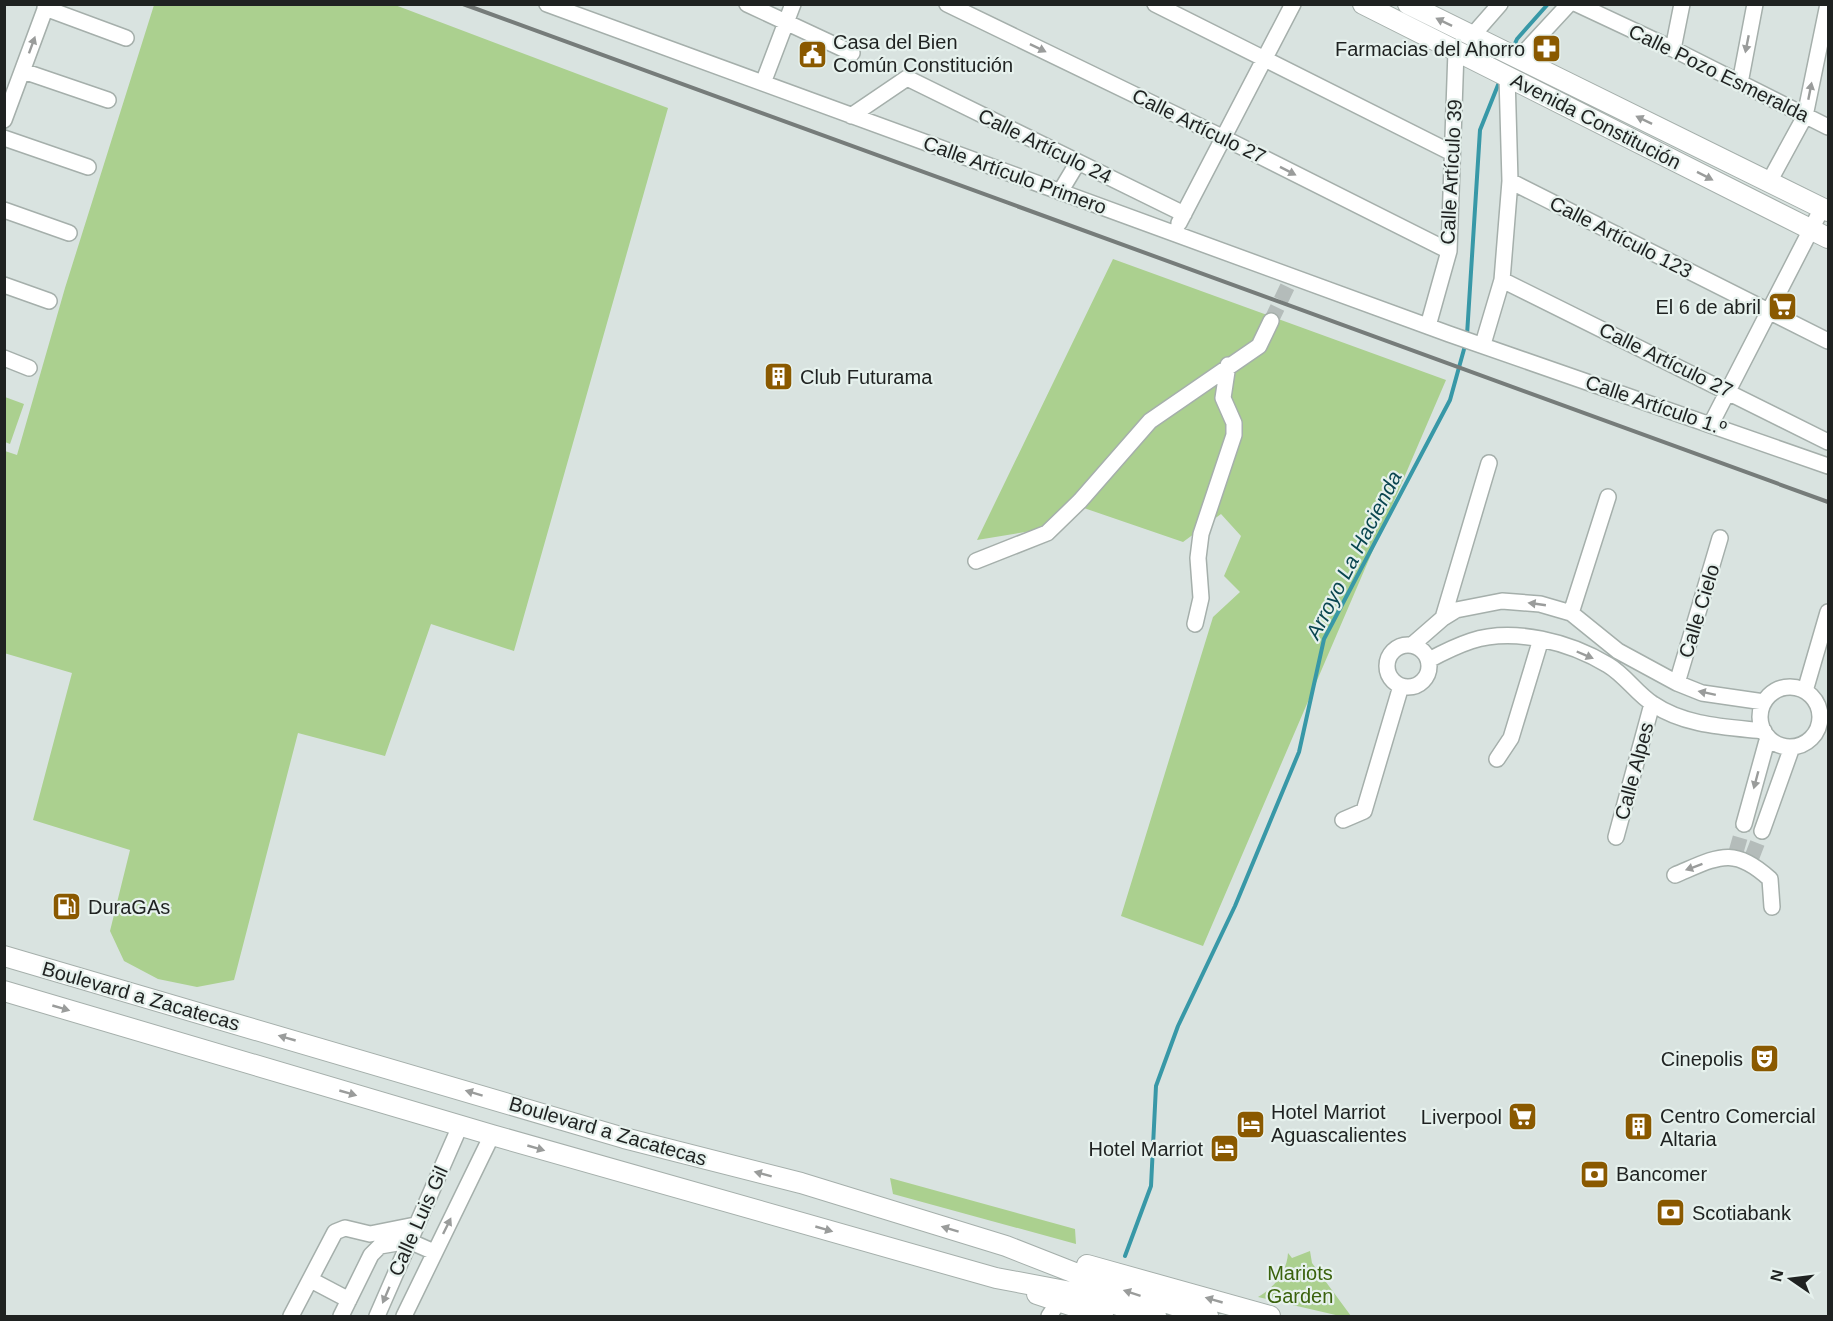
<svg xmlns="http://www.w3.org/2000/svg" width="1833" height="1321" font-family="Arial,sans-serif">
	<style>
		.green { fill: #abd08f }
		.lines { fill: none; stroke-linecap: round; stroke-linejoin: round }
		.stream { stroke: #3898a7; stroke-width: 4 }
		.minor-tunnel { stroke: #b4bcba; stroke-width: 15; stroke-dasharray: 15 8; stroke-linecap: butt }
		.minor-casing { stroke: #a5afab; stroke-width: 18 }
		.major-casing { stroke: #a5afab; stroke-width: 22 }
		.minor { stroke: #fff; stroke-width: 15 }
		.major { stroke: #fff; stroke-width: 20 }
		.rail { stroke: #767c7a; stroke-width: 4 }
		.oneway { fill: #9a9c9b }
		.labels { text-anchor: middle; stroke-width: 4.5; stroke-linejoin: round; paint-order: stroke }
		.poi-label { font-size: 20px; fill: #1f2221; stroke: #e6f1ed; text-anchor: start }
		.street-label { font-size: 20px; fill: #1f2221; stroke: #e6f1ed }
		.park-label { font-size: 20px; fill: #3a620c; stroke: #e6f1ed }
		.water-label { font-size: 21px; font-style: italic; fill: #0a4650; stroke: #e6f1ed }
	</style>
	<rect width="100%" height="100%" fill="#d9e3e0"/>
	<path class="green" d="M154 5H395L668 108 514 651 431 624 385 756 298 733 234 980 197 987 158 979 124 961 110 931 130 850 33 820 72 673 4 653 5 451 17 455 65 288Z
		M1113 259 1446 380 1203 946 1121 916 1213 617 1240 592 1224 576 1241 536 1221 514 1183 542 1081 507 1043 529 977 540Z
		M5 397 24 404 10 444 5 442Z
		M890 1178 1075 1229 1076 1244 893 1194Z
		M1310 1251 1312 1263 1351 1316H1340L1258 1297C1274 1288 1287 1272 1288 1253L1292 1258Z"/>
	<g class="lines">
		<path class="stream" d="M1513 48 1517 39 1548 4
			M1467 335 1480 130 1500 80
			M1125 1256 1151 1186 1156 1086 1178 1026 1235 906 1299 752 1324 639 1450 400 1466 342"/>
		<path class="minor-tunnel" d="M1271 321 1291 279
			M1736 852 1744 824
			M1752 857 1762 831"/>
		<defs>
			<path id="minor" d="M547 4 1449 334 1828 466
				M747 4 852 53
				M947 4 1224 138 1449 251
				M1155 4 1452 153
				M1577 4 1673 49 1828 127
				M45 8 126 38
				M1472 36 1500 4
				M1673 49 1682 4
				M1519 58 1569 4
				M23 71 108 100
				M763 83 793 4
				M1740 83 1755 4
				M851 116 907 78 1184 214
				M4 120 47 4
				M4 138 88 167
				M1510 181 1828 341
				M1769 182 1805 116 1828 4
				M1060 192 1078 162
				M4 210 69 233
				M1179 223 1293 4
				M1502 280 1828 442
				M4 285 49 301
				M1428 326 1449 251 1456 51
				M1483 344 1502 280 1510 181 1507 76
				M4 358 29 368
				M1711 424 1822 208
				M976 561 1047 533 1080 501 1150 421 1259 346 1271 321
				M1571 613 1608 497
				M1443 618 1489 463
				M1195 624 1201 598 1198 558 1201 534 1234 435V423L1223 398 1228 365
				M1387 666a21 21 0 1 1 42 0a21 21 0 1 1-42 0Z
				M1412 645 1443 618 1456 610 1502 601 1540 604 1571 613 1618 651 1677 683 1702 693 1764 702
				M1429 660C1442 653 1456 646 1471 641 1514 627 1570 642 1608 665 1625 675 1637 694 1653 704 1685 726 1727 727 1764 731
				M1677 683 1720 538
				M1760 717a30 30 0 1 1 60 0a30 30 0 1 1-60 0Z
				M1805 691 1828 612
				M1497 759 1511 738 1541 639
				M1343 820 1364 811 1401 686
				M1744 824 1768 737
				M1762 831 1792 747
				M1616 837 1652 704
				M1675 875C1718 857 1733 845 1770 879L1772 907
				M311 1280 349 1300
				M291 1316 335 1232 345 1228 370 1234 415 1225
				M341 1316 371 1255 380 1246 409 1241 434 1252
				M377 1316 460 1126
				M404 1316 492 1135
				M1049 1316 1064 1294"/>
			<path id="major" d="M1363 4 1828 238
				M1408 4 1828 211
				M4 956 624 1138 801 1183 1006 1246 1080 1275 1208 1316
				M4 991 492 1135 996 1278 1076 1293 1156 1316
				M1087 1265 1270 1316
				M1037 1294 1103 1316"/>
		</defs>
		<use href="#minor" class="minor-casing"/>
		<use href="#major" class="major-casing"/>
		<use href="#minor" class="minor"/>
		<use href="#major" class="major"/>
		<path class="rail" d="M463 4 1828 502"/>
	</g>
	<defs><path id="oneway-solid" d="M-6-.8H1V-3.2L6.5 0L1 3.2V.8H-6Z" transform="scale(1.5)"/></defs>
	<g class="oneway">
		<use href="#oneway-solid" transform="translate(1444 22) rotate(-154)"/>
		<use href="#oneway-solid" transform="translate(1747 44) rotate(101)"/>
		<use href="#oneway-solid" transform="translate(32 45) rotate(-70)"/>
		<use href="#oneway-solid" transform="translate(1038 48) rotate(26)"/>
		<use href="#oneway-solid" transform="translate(1810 91) rotate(-79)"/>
		<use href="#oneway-solid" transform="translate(1644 120) rotate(-154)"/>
		<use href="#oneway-solid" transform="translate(1288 171) rotate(27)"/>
		<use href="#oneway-solid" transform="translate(1705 176) rotate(27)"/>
		<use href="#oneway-solid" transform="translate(1537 604) rotate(-172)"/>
		<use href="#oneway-solid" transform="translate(1585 655) rotate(23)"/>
		<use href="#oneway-solid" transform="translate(1707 693) rotate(-168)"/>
		<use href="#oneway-solid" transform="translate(1756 780) rotate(105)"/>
		<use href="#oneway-solid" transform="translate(1694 867) rotate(160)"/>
		<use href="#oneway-solid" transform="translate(61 1008) rotate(16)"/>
		<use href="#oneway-solid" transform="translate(287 1038) rotate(-164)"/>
		<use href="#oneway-solid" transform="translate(348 1093) rotate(16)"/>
		<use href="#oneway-solid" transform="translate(474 1093) rotate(-163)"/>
		<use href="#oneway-solid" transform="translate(536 1148) rotate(16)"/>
		<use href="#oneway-solid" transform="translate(763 1174) rotate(-165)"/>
		<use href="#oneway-solid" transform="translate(447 1226) rotate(-64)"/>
		<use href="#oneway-solid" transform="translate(824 1229) rotate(16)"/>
		<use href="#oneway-solid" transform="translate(950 1229) rotate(-163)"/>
		<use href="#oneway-solid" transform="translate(1132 1293) rotate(-162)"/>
		<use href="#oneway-solid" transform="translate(386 1295) rotate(113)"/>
		<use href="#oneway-solid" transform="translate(1214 1300) rotate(-164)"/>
	</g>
	<defs>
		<symbol id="pharmacy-square" viewBox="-11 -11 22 22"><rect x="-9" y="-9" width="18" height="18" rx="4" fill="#8a5900" stroke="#e6f1ed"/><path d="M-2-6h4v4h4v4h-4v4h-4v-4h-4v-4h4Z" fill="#fff"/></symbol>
		<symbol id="civic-square" viewBox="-11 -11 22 22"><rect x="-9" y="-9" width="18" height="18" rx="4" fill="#8a5900" stroke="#e6f1ed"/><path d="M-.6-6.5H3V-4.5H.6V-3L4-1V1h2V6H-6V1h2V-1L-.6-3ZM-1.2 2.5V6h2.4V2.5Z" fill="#fff"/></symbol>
		<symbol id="supermarket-square" viewBox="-11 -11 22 22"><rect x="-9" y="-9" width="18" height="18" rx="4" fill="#8a5900" stroke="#e6f1ed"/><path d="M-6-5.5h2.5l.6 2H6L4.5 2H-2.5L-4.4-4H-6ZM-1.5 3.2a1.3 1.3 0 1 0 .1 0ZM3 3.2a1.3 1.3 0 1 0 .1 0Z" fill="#fff"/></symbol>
		<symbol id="building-square" viewBox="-11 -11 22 22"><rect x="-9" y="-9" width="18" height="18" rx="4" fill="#8a5900" stroke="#e6f1ed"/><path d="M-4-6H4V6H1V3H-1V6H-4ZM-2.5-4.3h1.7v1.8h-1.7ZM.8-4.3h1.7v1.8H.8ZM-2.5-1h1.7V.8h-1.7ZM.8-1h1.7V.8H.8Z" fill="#fff"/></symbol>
		<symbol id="fuel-square" viewBox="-11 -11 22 22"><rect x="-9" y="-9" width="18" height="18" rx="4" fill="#8a5900" stroke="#e6f1ed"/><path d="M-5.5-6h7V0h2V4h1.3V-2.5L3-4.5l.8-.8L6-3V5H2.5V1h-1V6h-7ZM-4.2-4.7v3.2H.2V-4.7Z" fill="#fff"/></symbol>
		<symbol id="theatre-square" viewBox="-11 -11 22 22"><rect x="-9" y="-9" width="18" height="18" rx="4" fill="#8a5900" stroke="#e6f1ed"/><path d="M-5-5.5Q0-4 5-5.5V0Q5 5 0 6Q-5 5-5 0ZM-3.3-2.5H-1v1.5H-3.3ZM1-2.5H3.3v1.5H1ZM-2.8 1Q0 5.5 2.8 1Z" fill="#fff"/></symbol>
		<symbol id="hotel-square" viewBox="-11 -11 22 22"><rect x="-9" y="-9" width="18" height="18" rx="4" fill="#8a5900" stroke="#e6f1ed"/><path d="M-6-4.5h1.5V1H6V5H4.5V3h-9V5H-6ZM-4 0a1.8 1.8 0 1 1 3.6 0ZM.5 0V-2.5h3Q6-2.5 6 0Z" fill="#fff"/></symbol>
		<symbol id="bank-square" viewBox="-11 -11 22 22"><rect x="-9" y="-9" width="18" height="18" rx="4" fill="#8a5900" stroke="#e6f1ed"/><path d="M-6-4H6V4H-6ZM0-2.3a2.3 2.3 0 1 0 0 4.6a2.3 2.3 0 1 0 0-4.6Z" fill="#fff"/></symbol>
	</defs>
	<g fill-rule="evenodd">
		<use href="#pharmacy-square" x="1530" y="32" width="33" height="33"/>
		<use href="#civic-square" x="796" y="38" width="33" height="33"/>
		<use href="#supermarket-square" x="1766" y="290" width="33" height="33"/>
		<use href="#building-square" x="762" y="360" width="33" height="33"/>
		<use href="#fuel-square" x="50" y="890" width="33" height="33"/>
		<use href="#theatre-square" x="1748" y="1042" width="33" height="33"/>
		<use href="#supermarket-square" x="1506" y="1100" width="33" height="33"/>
		<use href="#hotel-square" x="1234" y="1108" width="33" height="33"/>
		<use href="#building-square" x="1622" y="1110" width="33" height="33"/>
		<use href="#hotel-square" x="1208" y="1132" width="33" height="33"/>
		<use href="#bank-square" x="1578" y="1158" width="33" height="33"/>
		<use href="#bank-square" x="1654" y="1196" width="33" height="33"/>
	</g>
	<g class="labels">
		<g class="poi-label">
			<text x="833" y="49">Casa del Bien<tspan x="833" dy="23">Común Constitución</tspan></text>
			<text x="1525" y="56" text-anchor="end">Farmacias del Ahorro</text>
			<text x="1761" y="314" text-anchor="end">El 6 de abril</text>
			<text x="800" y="384">Club Futurama</text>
			<text x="88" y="914">DuraGAs</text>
			<text x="1743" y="1066" text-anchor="end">Cinepolis</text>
			<text x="1271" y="1119">Hotel Marriot<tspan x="1271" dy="23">Aguascalientes</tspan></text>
			<text x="1660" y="1123">Centro Comercial<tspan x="1660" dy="23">Altaria</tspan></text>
			<text x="1502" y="1124" text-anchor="end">Liverpool</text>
			<text x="1203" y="1156" text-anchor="end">Hotel Marriot</text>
			<text x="1616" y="1181">Bancomer</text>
			<text x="1692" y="1220">Scotiabank</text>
		</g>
		<g class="street-label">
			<text transform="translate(1719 73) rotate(26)" y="7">Calle Pozo Esmeralda</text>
			<text transform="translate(1596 121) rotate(27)" y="7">Avenida Constitución</text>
			<text transform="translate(1199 126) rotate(26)" y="7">Calle Artículo 27</text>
			<text transform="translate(1045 146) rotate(26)" y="7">Calle Artículo 24</text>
			<text transform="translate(1451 172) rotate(-87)" y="7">Calle Artículo 39</text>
			<text transform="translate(1015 175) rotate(20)" y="7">Calle Artículo Primero</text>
			<text transform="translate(1621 237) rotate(27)" y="7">Calle Artículo 123</text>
			<text transform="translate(1666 360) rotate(26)" y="7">Calle Artículo 27</text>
			<text transform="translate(1656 405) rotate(19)" y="7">Calle Artículo 1.º</text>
			<text transform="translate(1699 611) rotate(-73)" y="7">Calle Cielo</text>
			<text transform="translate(1634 771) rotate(-75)" y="7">Calle Alpes</text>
			<text transform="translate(141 996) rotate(16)" y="7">Boulevard a Zacatecas</text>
			<text transform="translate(608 1131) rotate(16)" y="7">Boulevard a Zacatecas</text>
			<text transform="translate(418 1221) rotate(-66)" y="7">Calle Luis Gil</text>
		</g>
		<g class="park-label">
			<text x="1300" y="1280">Mariots<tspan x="1300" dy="23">Garden</tspan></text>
		</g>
		<g class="water-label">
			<text transform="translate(1354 555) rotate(-63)" y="7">Arroyo La Hacienda</text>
		</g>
	</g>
	<rect width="1833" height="1321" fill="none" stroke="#1f2221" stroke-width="12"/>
	<g transform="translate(1791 1279) rotate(284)" stroke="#e6f1ed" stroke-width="4.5" paint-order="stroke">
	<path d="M0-4.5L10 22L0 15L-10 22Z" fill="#1f2221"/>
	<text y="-9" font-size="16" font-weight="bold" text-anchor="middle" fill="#1f2221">N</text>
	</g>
</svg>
